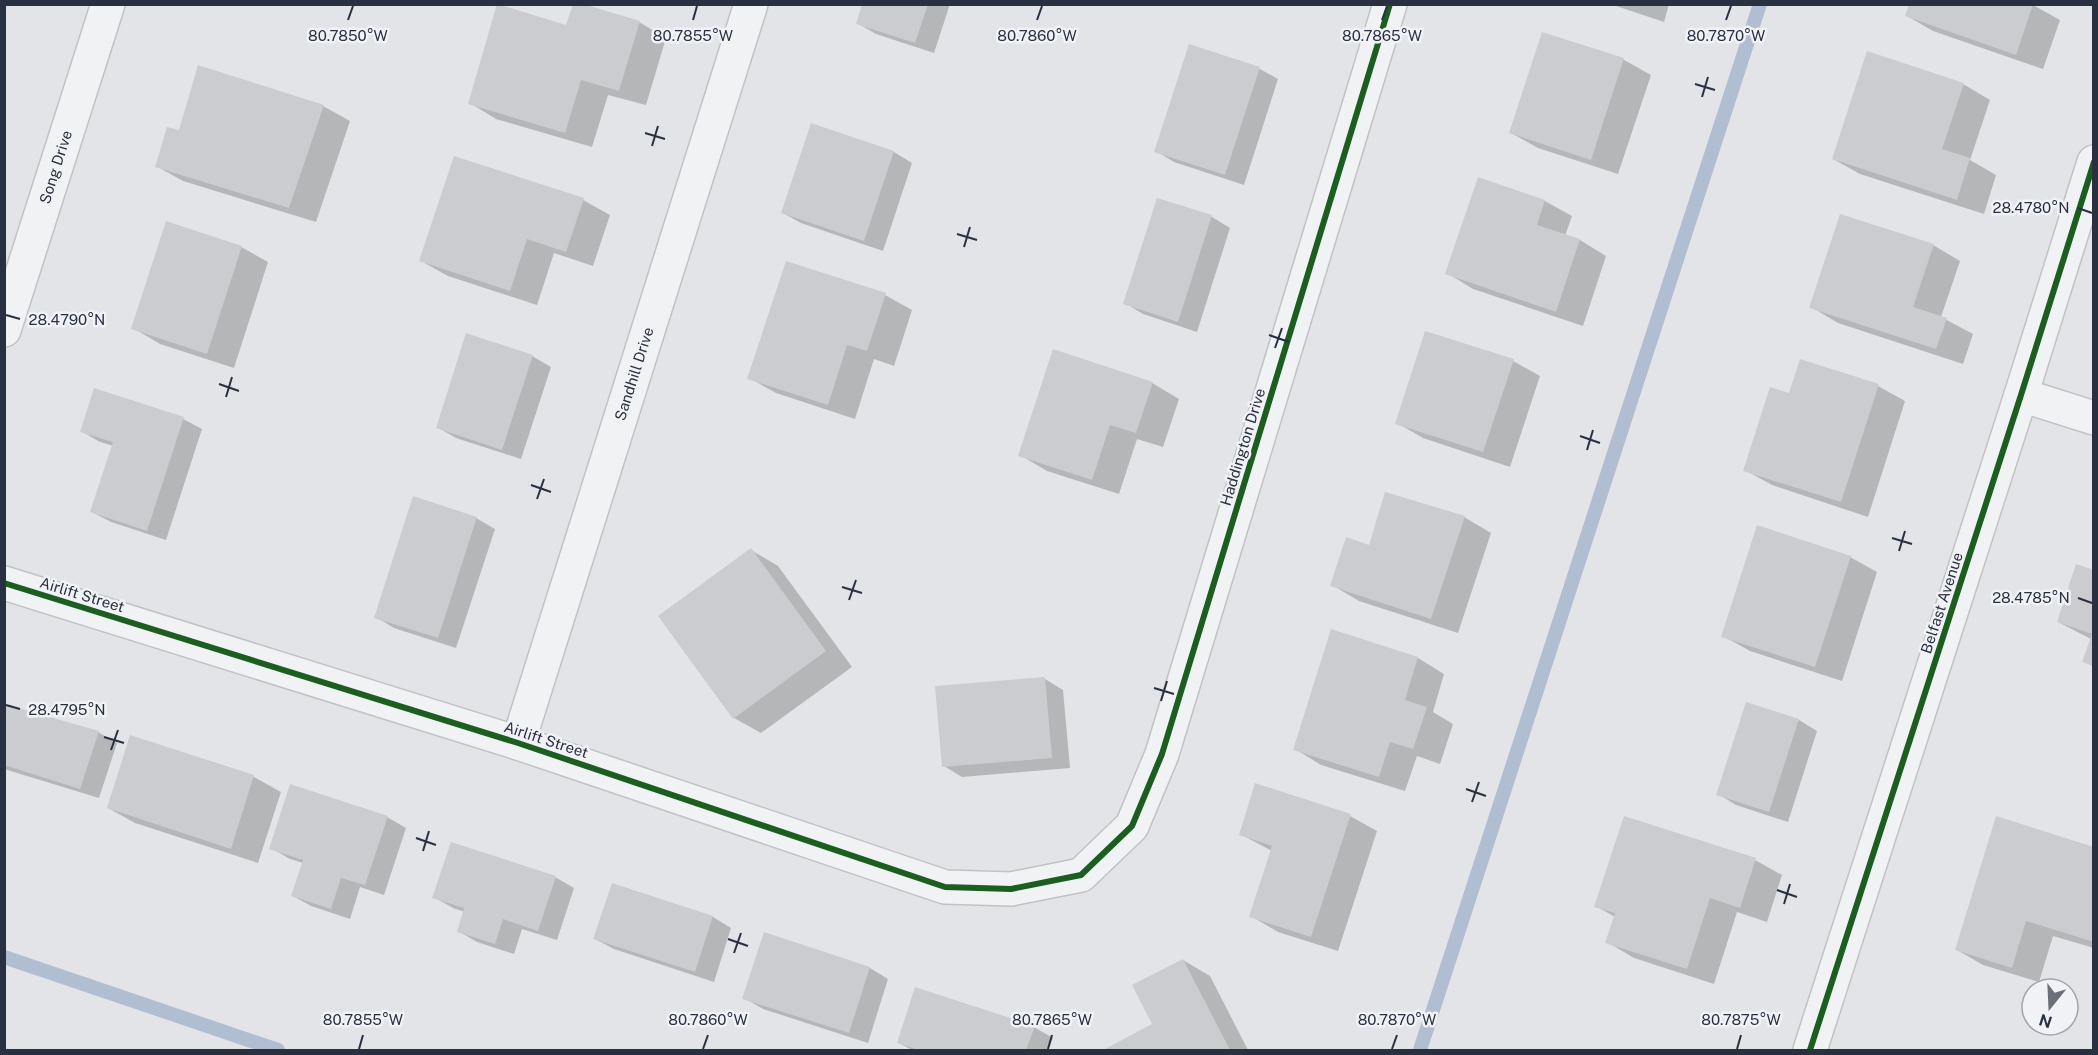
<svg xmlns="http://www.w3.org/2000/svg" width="2098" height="1055" font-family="'Public Sans',sans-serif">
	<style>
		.shadow { fill: #0003 }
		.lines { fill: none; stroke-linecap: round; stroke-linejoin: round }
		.stream { stroke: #b1bed1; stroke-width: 14 }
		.building { fill: #cbcccf }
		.minor-casing { stroke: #c0c2c5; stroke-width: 36 }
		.minor { stroke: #f1f2f4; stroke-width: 33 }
		.cycleway-casing { stroke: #f0f2f6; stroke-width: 10 }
		.cycleway { stroke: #1b5e20; stroke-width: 6 }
		.ticks { fill: none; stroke: #293040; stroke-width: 2 }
		.labels { text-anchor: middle; stroke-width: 5; stroke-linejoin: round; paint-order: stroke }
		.street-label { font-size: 15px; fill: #293040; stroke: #f0f2f6 }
		.ticks-label { font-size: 15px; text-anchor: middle; fill: #293040; stroke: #f0f2f6; stroke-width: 5; stroke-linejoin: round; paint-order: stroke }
	</style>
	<rect width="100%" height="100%" fill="#e2e4e7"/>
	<path class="shadow" d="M863 4H950L934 53 876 34 857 23Z
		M1610 4H1669L1664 22Z
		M2033 5 2060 20 2043 69 1933 31 1907 16Z
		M639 22 666 38 646 105 608 95 592 147 496 119 470 103 567 27Z
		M1543 34 1624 60 1651 75 1618 174 1538 148 1511 133Z
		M1190 46 1260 69 1278 79 1244 185 1174 162 1156 151Z
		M1963 84 1990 100 1970 160 1996 175 1984 214 1860 174 1833 159Z
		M323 106 350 121 316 222 183 181 156 166 180 132Z
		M812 125 894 152 912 163 883 251 801 223 783 213Z
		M1479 179 1545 201 1572 216 1565 236 1580 240 1606 256 1583 326 1473 289 1447 273Z
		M583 200 610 215 593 266 554 253 537 305 448 276 421 261Z
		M1158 200 1212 217 1230 228 1197 332 1143 314 1125 303Z
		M1933 245 1960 261 1941 317 1973 334 1963 364 1838 323 1811 307Z
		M241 247 268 262 234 368 160 344 133 328Z
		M885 295 912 310 894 366 874 359 855 419 776 393 749 378Z
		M532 356 551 367 521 459 456 438 437 427Z
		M1513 361 1540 376 1510 467 1423 438 1397 423Z
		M1152 383 1179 399 1163 447 1137 439 1119 494 1047 471 1020 455Z
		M1878 386 1905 401 1868 517 1772 485 1745 470 1790 395Z
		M183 419 202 429 166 540 111 522 92 512 114 446 100 442 81 431Z
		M1464 517 1491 533 1458 633 1359 601 1332 585 1370 547Z
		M476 518 495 529 456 648 394 628 376 617Z
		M751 550 778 566 852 667 761 733 734 718Z
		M1850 557 1877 572 1842 681 1750 651 1723 636Z
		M2094 571V667L2084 661 2091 639 2058 622Z
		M1332 631 1418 658 1444 674 1433 712 1453 724 1440 764 1417 756 1405 791 1321 765 1295 749Z
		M1045 679 1063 690 1070 768 962 777 944 766Z
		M4 705 98 732 117 743 99 798 4 769Z
		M1799 720 1817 731 1788 822 1736 805 1718 794Z
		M131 737 254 777 281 792 258 863 135 823 108 808Z
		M1350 816 1377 831 1338 951 1278 932 1251 916 1272 851 1240 834Z
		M387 817 406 828 384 895 360 887 350 919 311 906 293 896 303 863 290 859 271 848Z
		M2094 848V948L2053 936 2039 982 1983 965 1957 950Z
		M1755 860 1782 875 1767 922 1737 912 1714 984 1634 958 1607 942 1615 917 1596 906Z
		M555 877 574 888 557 940 522 929 514 954 477 942 458 931 465 912 453 908 434 897Z
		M613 885 713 917 731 928 714 982 614 949 595 939Z
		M765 934 870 968 888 979 868 1043 763 1009 744 998Z
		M1183 960 1210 976 1248 1050H1108L1154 1025Z
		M1034 1027 1053 1038 1048 1050H912L899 1043Z"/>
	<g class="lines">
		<path class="stream" d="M4 957 278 1050
			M1420 1050 1760 4"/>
	</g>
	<path class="building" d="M497 4 566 25 573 4H583L640 21 619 91 581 80 565 133 468 104Z
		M862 4H928L915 43 856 24Z
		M1909 4H2033L2016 55 1905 16Z
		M1542 32 1624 58 1591 160 1509 133Z
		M1189 44 1260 67 1225 175 1154 152Z
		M1867 51 1964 83 1942 149 1970 158 1957 200 1832 159Z
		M198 65 324 105 289 208 155 167 167 127 179 130Z
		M811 123 894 151 864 241 781 213Z
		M454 156 584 198 566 252 527 239 510 291 419 261Z
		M1478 177 1545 200 1537 225 1580 239 1556 312 1445 274Z
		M1157 198 1212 215 1178 322 1123 304Z
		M1840 214 1934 244 1913 307 1947 318 1936 349 1809 308Z
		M166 221 242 246 207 354 131 329Z
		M786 261 886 293 867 351 847 345 828 405 747 379Z
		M1425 331 1514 359 1483 452 1395 424Z
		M466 333 533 355 502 450 436 428Z
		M1053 349 1153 382 1136 433 1110 425 1092 480 1018 456Z
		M1800 359 1879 384 1841 502 1743 471 1770 387 1789 393Z
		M94 388 184 417 147 531 90 512 113 442 80 432Z
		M1385 492 1465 516 1431 619 1330 586 1346 537 1369 545Z
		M413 496 477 517 438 638 374 618Z
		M1757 525 1851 556 1815 667 1721 637Z
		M751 548 826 651 733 719 658 616Z
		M2076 564 2094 570V666L2082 662 2092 634 2057 622Z
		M1331 629 1418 657 1405 700 1427 707 1413 749 1390 742 1379 777 1293 750Z
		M1045 677 1052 758 942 767 935 686Z
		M1746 702 1799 719 1769 812 1716 795Z
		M4 704 99 731 80 789 4 765Z
		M130 735 254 775 231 849 107 808Z
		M1255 783 1351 814 1311 937 1249 917 1272 846 1239 835Z
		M290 784 388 816 365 885 341 878 331 909 291 896 303 860 269 849Z
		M1624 816 1756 858 1740 908 1710 898 1687 969 1605 943 1615 913 1594 907Z
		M1996 816 2094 847V942L2026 921 2012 968 1955 950Z
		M451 842 556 876 538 931 503 919 495 944 457 932 464 908 432 898Z
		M612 883 713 916 695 972 593 939Z
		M764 932 870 967 849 1033 742 999Z
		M1183 959 1230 1050H1106L1105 1049 1152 1024 1132 985Z
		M915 987 1035 1026 1026 1050H919L897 1043Z"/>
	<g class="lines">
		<defs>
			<g id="minor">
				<path id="s1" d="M4 330 108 4"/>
				<path d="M2021 395 2094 418"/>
				<path d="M4 583 518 743 945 887 1011 889 1081 875 1132 826 1162 754 1390 4"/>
				<path id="s2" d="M518 743 751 4"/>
				<path d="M1810 1050 2021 395 2094 162"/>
			</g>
		</defs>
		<use href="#minor" class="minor-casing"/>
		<use href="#minor" class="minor"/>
		<defs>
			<path id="cycleway" d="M4 583 518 743 945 887 1011 889 1081 875 1132 826 1162 754 1390 4
				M1810 1050 2021 395 2094 162"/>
		</defs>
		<use href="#cycleway" class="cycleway-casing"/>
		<use href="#cycleway" class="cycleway"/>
	</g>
	<path class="ticks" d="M348 20 353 6M693 20 697 6M1037 20 1042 6M1382 20 1387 6M1726 20 1731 6M1695 84 1715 90M1702 97 1708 77M645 133 665 139M652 146 658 126M2078 208 2092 213M957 234 977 240M964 247 970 227M6 315 20 319M1269 335 1289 342M1275 348 1282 328M219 384 239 391M226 397 232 377M1580 436 1600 443M1587 450 1593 430M531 485 551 492M537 499 544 479M1892 538 1912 544M1899 551 1905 531M842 587 862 593M2078 598 2092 603M849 600 856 580M1154 688 1174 694M1161 701 1167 681M6 705 20 709M104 737 124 743M111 750 118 730M1466 789 1486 796M1472 802 1479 782M416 838 436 845M423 851 429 831M1777 890 1797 897M1784 904 1790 884M728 939 748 946M734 953 741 933M359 1049 363 1035M703 1049 708 1035M1048 1049 1052 1035M1392 1049 1397 1035M1737 1049 1741 1035"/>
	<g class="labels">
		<g class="street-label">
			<text dy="5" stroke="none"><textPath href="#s1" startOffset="171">Song Drive</textPath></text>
			<text dy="5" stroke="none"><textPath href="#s2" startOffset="387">Sandhill Drive</textPath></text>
			<text transform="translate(1243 447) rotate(-73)" y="5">Haddington Drive</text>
			<text transform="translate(82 595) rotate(17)" y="5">Airlift Street</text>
			<text transform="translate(1942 603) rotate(-72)" y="5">Belfast Avenue</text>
			<text transform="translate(546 740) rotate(18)" y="5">Airlift Street</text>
		</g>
	</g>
	<g class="ticks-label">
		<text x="348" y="41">80.7850°W</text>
		<text x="693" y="41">80.7855°W</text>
		<text x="1037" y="41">80.7860°W</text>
		<text x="1382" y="41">80.7865°W</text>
		<text x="1726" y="41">80.7870°W</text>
		<text x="2031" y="213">28.4780°N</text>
		<text x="67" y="325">28.4790°N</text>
		<text x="2031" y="603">28.4785°N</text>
		<text x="67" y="715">28.4795°N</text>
		<text x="363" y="1025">80.7855°W</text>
		<text x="708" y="1025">80.7860°W</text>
		<text x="1052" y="1025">80.7865°W</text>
		<text x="1741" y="1025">80.7875°W</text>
		<text x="1397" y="1025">80.7870°W</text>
	</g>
	<rect width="2098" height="1055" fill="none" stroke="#293040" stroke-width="12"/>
	<g transform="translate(2050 1007) rotate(198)"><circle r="28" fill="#f0f2f6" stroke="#a0a4ad" stroke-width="1.5"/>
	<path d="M0-4.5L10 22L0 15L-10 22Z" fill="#6a6f7a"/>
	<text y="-9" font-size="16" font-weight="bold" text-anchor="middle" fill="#293040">N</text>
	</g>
</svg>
